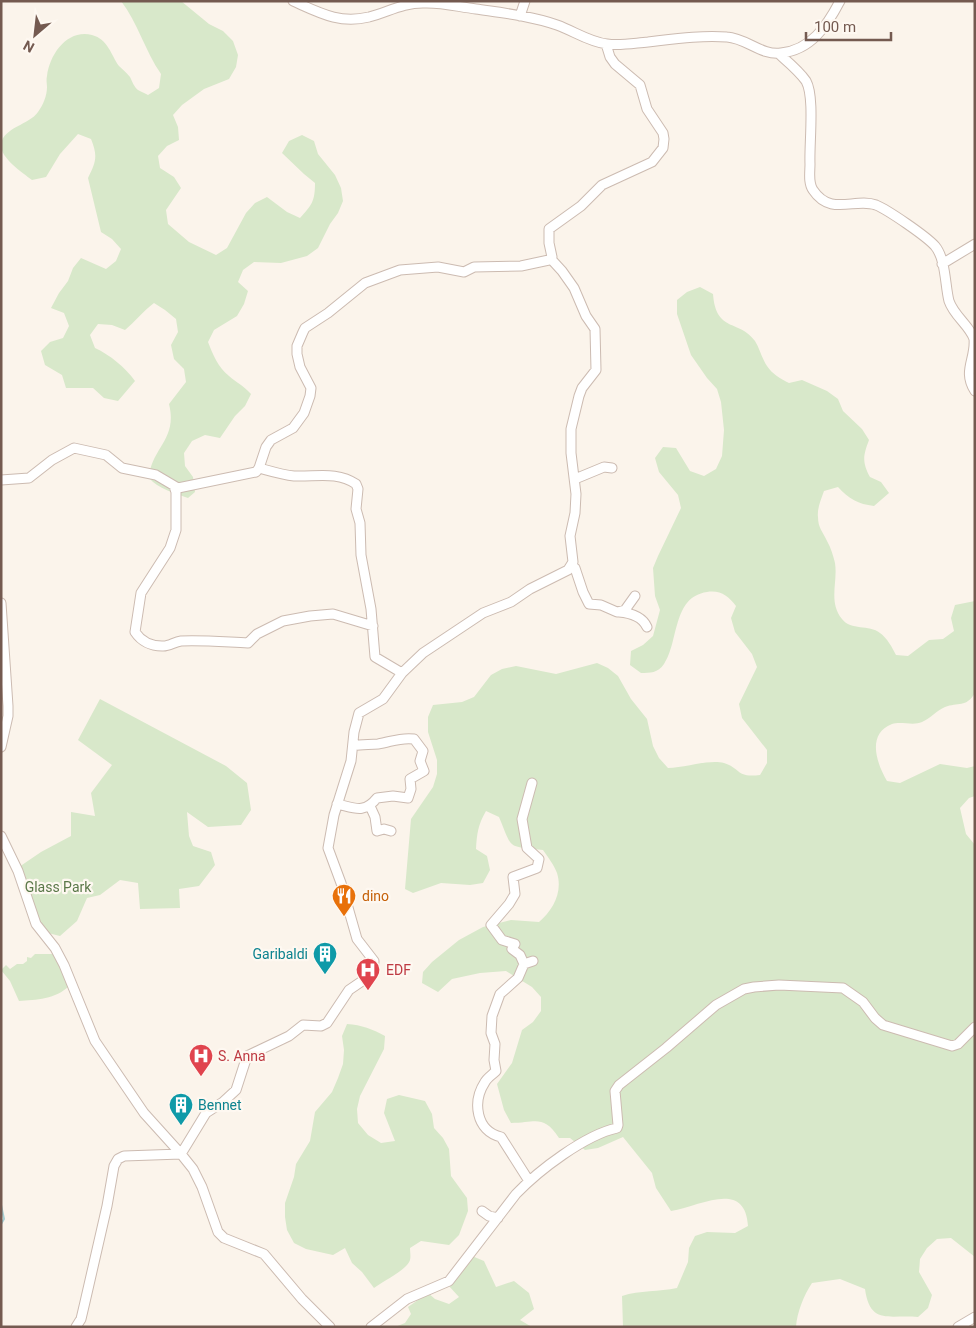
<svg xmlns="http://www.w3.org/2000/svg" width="976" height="1328" font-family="Roboto,sans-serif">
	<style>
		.green { fill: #d8e8ca }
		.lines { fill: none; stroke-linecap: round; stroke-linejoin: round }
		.stream { stroke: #a7d0d4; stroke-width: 2 }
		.minor-casing { stroke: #ccbbb1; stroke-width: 11 }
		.minor { stroke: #fff; stroke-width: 9 }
		.labels { text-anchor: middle; stroke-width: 4.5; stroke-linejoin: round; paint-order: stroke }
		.park-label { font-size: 14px; fill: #5a7849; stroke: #fef8f1 }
		.food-label { font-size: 14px; fill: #c56008; stroke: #fef8f1; text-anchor: start }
		.culture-label { font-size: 14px; fill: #0d838f; stroke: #fef8f1; text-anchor: end }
		.health-label { font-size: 14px; fill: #be3a42; stroke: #fef8f1; text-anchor: start }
	</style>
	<rect width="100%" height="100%" fill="#fbf4eb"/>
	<path class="green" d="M121 1H181L209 24 223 31 233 41 238 55 236 67 229 79 204 89 182 105 173 115 178 127 179 140 167 146 158 156 160 168 174 177 181 188 166 210 168 224 189 242 216 255 227 248 246 213 255 203 267 197 287 212 300 218C312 205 315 201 315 183L304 174 282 153 289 141 302 135 314 141 318 154 335 175 341 188 343 201 338 213 330 224 318 248 307 256 281 263 254 262 243 270 238 282 248 291 244 304 237 316 214 330 208 342C213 355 218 367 229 376 237 383 243 385 251 394L245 406 235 416 220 438 205 435 192 441 184 453 185 466 193 477 195 492 188 498C175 493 158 489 149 478 151 448 178 440 169 404L186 382 184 369 174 359 171 345 178 332 176 319 165 310 154 303C143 311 135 322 125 330L112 325 98 324 90 335 95 348C110 355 125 367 135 381L118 401 104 398 93 388H66L62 375 45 365 41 351 50 342 63 338 69 326 64 313 51 308 59 293 68 281 73 268 81 258 106 269 116 261 121 249 112 239 101 232 88 178C96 162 98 156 91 139L78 134 60 154 46 177 32 180C22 172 0 158 1 144 4 127 29 125 38 112 43 105 47 96 47 87 47 84 46 80 47 76 50 53 68 29 92 35 108 39 111 55 119 66 123 70 127 73 130 77 132 81 134 87 138 90 141 92 145 93 148 95L159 88 161 74C145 51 138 23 121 1Z
		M700 287 713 294C716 333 739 319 755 341 760 349 762 359 767 366 772 374 781 379 789 383L802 380 827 391 838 399 843 411 862 429 869 440C863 456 862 462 870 477L881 482 889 493 874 506C858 504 849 499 838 487L824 491C821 500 817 508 818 517 818 528 823 532 827 541 831 548 833 555 835 563 838 582 828 602 842 619 851 631 869 624 880 633 887 638 892 647 896 655L908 656 929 640 943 639 954 631 951 618 955 605 975 601V693C966 708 958 702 945 707 937 710 930 719 922 722 913 726 901 721 892 724 866 734 877 764 887 781L900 783 940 764 967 768 975 766V796L969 798 960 808 966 834 975 845V1257L951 1238 937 1239 927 1248 920 1259 919 1272 932 1295 928 1308 918 1317C890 1314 870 1326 865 1289L840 1279 812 1283C804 1295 797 1312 796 1327H623L622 1296C640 1290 659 1292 677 1288L688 1262 689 1248 695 1236 707 1232 735 1233 748 1226C745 1179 701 1206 671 1211L656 1188 652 1173 623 1137 598 1148 585 1150 570 1138H559C543 1114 536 1123 511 1123L504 1110 497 1084 512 1063 522 1030 533 1022 541 1011V997L532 987 506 971 480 973 452 979 438 992 422 983 423 972 432 962 459 940 483 927 511 920 539 922C553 910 563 892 557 873 554 865 548 857 543 850 506 846 513 850 499 817L486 811C478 825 477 833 476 849L487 856 490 870 483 883 470 885 441 883 413 893 405 889 411 819 433 787 437 774V760L428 732V717L433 705 462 702 474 697 491 675 502 669 516 666 556 674 597 663 608 668 618 676 631 699 647 719 653 746 659 758 668 768C684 768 709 759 724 763 742 769 736 778 760 775L767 763V750L742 718 739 704 757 667 752 654 735 632 731 618 736 606C728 596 721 590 707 592 672 597 679 642 664 664 658 673 650 673 641 673L630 665 631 651 643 645 653 636 660 610 655 596 653 568 658 556 681 508 678 495 659 472 655 458 663 447 676 448 690 471 704 476 716 469 722 456 724 430 721 402 717 389 707 378 691 355 677 314V300L687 292Z
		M100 699 226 766 247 783 251 810 241 825 208 827 187 812 189 836 193 846 211 852 215 865 199 886 179 889 180 908 140 909 138 883 120 880 100 895 87 898 77 921 60 936 48 933 39 926 19 867 41 852 71 836V812L95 816 91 793 112 765 78 740Z
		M35 954H54L69 986C56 999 36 1000 19 1001L10 981 1 970 6 965 10 969 17 964H23L27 961V957L31 958Z
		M347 1024C362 1025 372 1029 385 1036L384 1049 360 1096 357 1109 358 1123 368 1135 381 1143 395 1141 384 1113 387 1099 399 1095 425 1101 432 1114 434 1128 443 1138 449 1149 451 1176 467 1198 468 1211 459 1235 449 1245 421 1241 410 1248C410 1251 411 1257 410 1260 407 1270 383 1281 374 1288L362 1272 352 1263 345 1248 333 1255 306 1249 294 1243 287 1230 285 1217V1203L294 1177 296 1164 310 1141 315 1112 332 1092 338 1078 343 1064 344 1050 342 1036Z
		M472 1256 484 1261 496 1287 514 1281 529 1293 534 1309 520 1320 532 1327H395L405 1323 411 1314 408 1307 428 1293 435 1299 449 1304 459 1297 448 1285Z"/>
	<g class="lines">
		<path class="stream" d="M1 1205 4 1219 1 1224"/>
		<defs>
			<path id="minor" d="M293 1C320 13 339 24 369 17 388 12 403 3 423 3 441 2 459 7 476 9 503 13 531 16 557 25 574 31 589 42 607 44 620 46 635 43 648 42 674 39 701 35 727 37 746 38 762 56 781 53 811 50 827 26 840 1
				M520 16 525 1
				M779 54C788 62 799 71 806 81 815 97 809 144 810 164 810 172 808 183 813 190 831 217 855 197 876 205 888 210 926 236 935 246 946 259 945 286 949 301 954 316 970 326 974 339 976 359 962 371 975 391
				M942 264 975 244
				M259 468C270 471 283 475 294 476 316 477 337 471 356 484L358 489 356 509 360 523 361 555 371 609 375 657 402 673
				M575 479 604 467 612 468
				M1 480 29 478 52 460 74 448 106 455 122 468 156 475 178 488 256 472 259 468 266 447 271 440 293 428 304 413 310 396 311 388 300 367 297 354V346L303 332 305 328 328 313 365 283 400 270 438 267 464 272 474 267 521 266 549 260 552 257 549 243V229L581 206 602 185 652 162 663 148 664 139 663 133 647 109 640 85 615 64 610 57 606 44
				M174 486 176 492V530L170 548 141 593 135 632C141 641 151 646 162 646 168 647 174 642 181 641 203 640 225 642 248 643L257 634 283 621 310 616 333 614 373 626
				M571 566 575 568 583 592 589 604 601 605 617 612 625 610 635 596
				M1 603 8 706V716L1 747
				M619 612C631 613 642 616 647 627
				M532 783 522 819 527 848 539 859 537 868 513 877 515 894 509 904 491 925 502 940 515 944 512 949 520 955 524 964 533 961
				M337 804C355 808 364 814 377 798L393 796 408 798 411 789 410 779 424 771 420 761 423 751 414 739C400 737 391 742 378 744 369 745 362 744 353 746
				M370 806 375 817 377 831 384 829 391 831
				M1 836 18 871 36 924 55 948 64 965 95 1041 144 1113 181 1154 193 1169 202 1187 218 1232 224 1238 264 1254 302 1299 330 1327
				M524 964 518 978 500 994 492 1016 491 1033 495 1044 494 1060 496 1071C492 1075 487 1078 485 1082 472 1102 476 1131 501 1137L529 1181
				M482 1211 489 1216 498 1218
				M76 1327 81 1319 85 1302 107 1206 114 1166 118 1159 124 1156 181 1154 206 1113 223 1102 236 1090 247 1056 289 1036 303 1025 321 1026 327 1023 349 990 371 975 373 972 374 961 357 939 341 883 328 848 334 815 351 761 354 732 359 713 383 699 402 673 423 653 483 613 511 602 530 589 568 570 573 562 570 536 575 513 576 494 571 453V429L579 396 582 388 596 370 595 329 586 316 574 288 562 271 551 259
				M371 1327 407 1299 449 1281 516 1194C539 1170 585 1135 617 1128L618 1125 615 1091 619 1085 666 1048 716 1005 744 989 754 987 779 985 843 988 863 1002 875 1018 883 1025 952 1046 958 1044 975 1027
				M958 1327 975 1317"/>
		</defs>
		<use href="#minor" class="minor-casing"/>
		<use href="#minor" class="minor"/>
	</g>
	<defs>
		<symbol id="restaurant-pin" viewBox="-11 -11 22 30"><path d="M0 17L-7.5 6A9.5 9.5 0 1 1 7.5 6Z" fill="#e8710a" stroke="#fef8f1"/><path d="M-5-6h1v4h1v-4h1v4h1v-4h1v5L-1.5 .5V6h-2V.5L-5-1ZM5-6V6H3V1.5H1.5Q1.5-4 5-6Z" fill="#fff"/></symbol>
		<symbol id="building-pin" viewBox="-11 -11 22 30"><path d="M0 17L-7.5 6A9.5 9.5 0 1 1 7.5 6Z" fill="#0f9aa8" stroke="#fef8f1"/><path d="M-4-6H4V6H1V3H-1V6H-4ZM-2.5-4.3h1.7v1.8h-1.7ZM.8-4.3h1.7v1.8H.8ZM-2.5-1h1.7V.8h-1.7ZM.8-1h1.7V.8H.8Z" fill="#fff"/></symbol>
		<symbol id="hospital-pin" viewBox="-11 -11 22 30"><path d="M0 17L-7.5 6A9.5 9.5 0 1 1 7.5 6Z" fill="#e0444e" stroke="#fef8f1"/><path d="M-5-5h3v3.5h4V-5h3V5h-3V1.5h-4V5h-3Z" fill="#fff"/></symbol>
	</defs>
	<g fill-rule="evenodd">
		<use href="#restaurant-pin" x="330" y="882" width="28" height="38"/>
		<use href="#building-pin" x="311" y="940" width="28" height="38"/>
		<use href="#hospital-pin" x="354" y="956" width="28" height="38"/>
		<use href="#hospital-pin" x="187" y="1042" width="28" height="38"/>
		<use href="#building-pin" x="167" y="1091" width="28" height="38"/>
	</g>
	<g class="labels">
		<g class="park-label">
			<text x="58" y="892">Glass Park</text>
		</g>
		<g class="food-label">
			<text x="362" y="901">dino</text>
		</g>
		<g class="culture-label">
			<text x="308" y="959">Garibaldi</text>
			<text x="198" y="1110" text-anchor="start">Bennet</text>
		</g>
		<g class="health-label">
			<text x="386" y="975">EDF</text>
			<text x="218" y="1061">S. Anna</text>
		</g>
	</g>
	<rect width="976" height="1328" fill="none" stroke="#745a50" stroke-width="5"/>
	<g transform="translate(35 35) rotate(208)" stroke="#fef8f1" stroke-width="4" paint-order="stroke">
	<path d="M0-4L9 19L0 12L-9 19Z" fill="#745a50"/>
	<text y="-8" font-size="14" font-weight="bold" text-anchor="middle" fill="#745a50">N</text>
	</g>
	<path d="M806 32v8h85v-8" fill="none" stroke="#745a50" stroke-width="2.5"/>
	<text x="814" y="32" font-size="15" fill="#745a50" stroke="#fef8f1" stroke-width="4" paint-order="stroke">100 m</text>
</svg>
